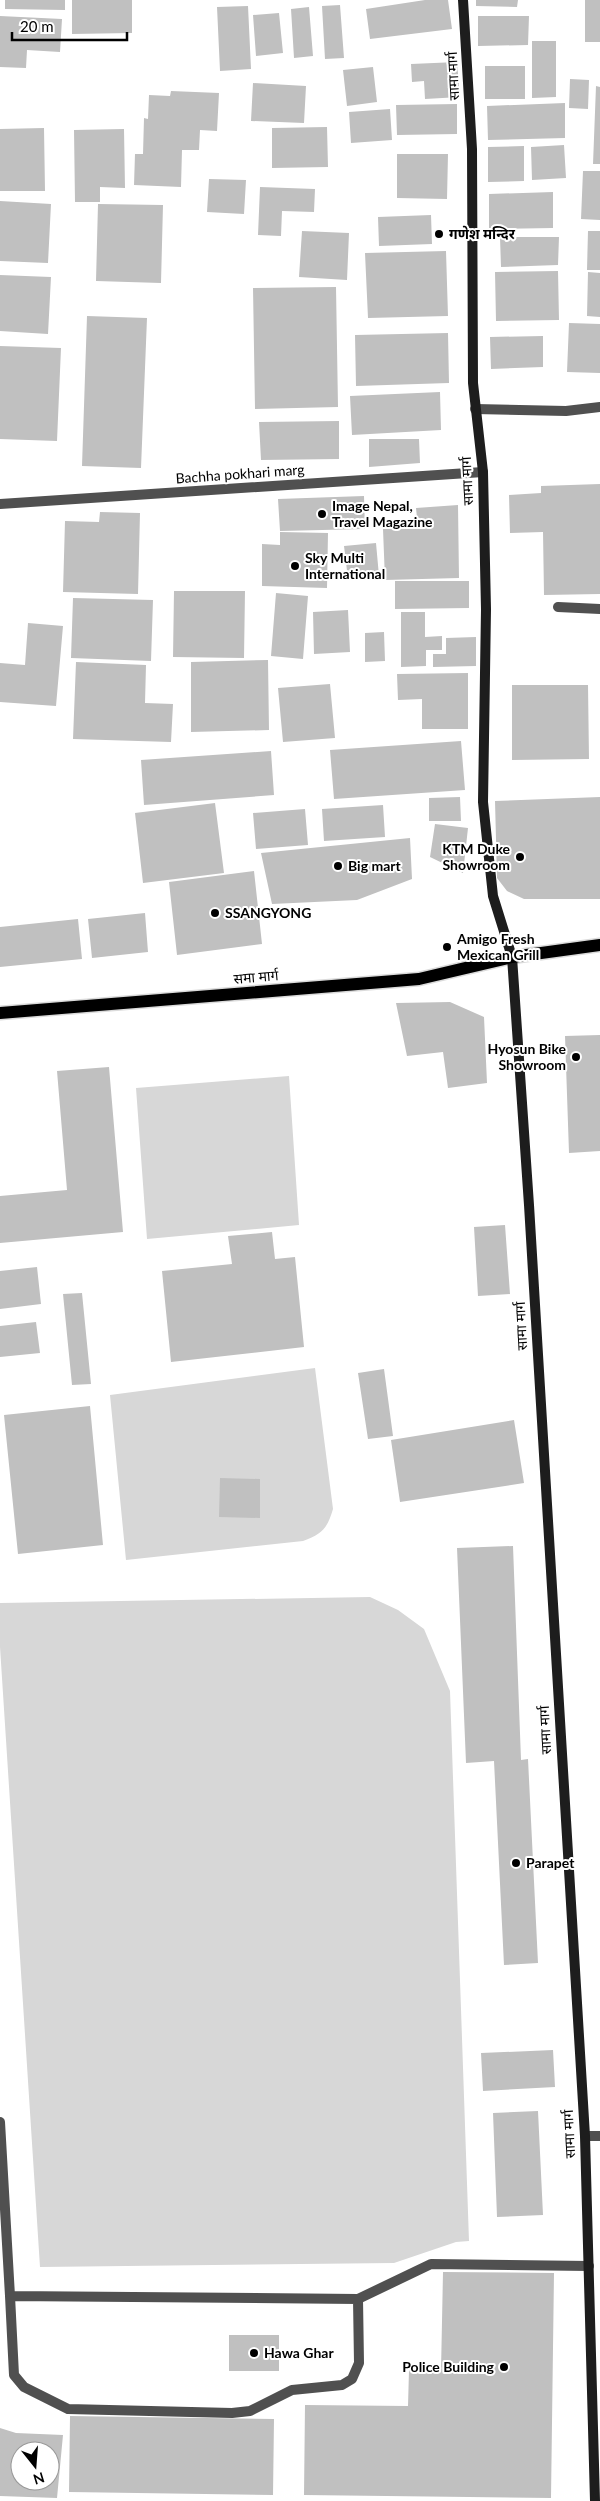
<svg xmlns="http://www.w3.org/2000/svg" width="600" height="2501" font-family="Lato,'Noto Sans Devanagari',sans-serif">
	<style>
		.green { fill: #d7d7d7 }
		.building { fill: #c0c0c0; fill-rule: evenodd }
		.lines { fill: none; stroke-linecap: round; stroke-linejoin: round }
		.primary-casing { stroke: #dbdbdb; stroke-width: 15 }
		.service { stroke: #505050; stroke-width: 10 }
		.minor { stroke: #505050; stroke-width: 10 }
		.secondary { stroke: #1d1d1d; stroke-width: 10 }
		.primary { stroke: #000; stroke-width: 12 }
		.poi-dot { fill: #000; stroke: #fff; stroke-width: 2 }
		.labels { text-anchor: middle; stroke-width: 4; stroke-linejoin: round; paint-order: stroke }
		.street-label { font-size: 14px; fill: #000; stroke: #fff }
		.poi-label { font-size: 14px; font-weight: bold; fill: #000; stroke: #fff; text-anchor: start }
	</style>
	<rect width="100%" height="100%" fill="#fff"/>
	<path class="green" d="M289 1076 299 1225 147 1239 136 1088Z
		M315 1368 333 1509C327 1529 322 1534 303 1541L126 1560 110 1395Z
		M370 1597 398 1610 424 1629 450 1691 469 2241 456 2242 394 2263 40 2267 0 1647V1603Z"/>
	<path class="building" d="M5 0H65V10L5 9Z
		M72 0H132V33L72 34Z
		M425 0H448L452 29 370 39 366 9Z
		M476 0H518L517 7 476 6Z
		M585 0H600V42H585Z
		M340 5 344 58 325 59 322 6Z
		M248 6 251 69 220 71 217 7Z
		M309 7 313 56 294 58 291 9Z
		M279 13 283 53 256 56 253 15Z
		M0 16 62 19 60 52 27 50 26 68 0 67Z
		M478 16H529L528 45 478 46Z
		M532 41H556V97L532 98Z
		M457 62 460 97 425 99 424 81 412 82 411 64Z
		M485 66H525V99H485Z
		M373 67 377 102 347 106 343 70Z
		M570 79 589 80 588 109 569 108Z
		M253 83 306 86 304 123 251 121Z
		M596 86 600 87V164H593Z
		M171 91 219 93 217 131 200 130 199 150H182L181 187 134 185 135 154H143L144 118 148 119 149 95 170 96Z
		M565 103V138L488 140 487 106Z
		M457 104V134L397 135 396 105Z
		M390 109 392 140 351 143 349 112Z
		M327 127 328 167 272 168V128Z
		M44 128 45 191H0V129Z
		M124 129 125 188 100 187V202H75L74 130Z
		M564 145 566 178 532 180 531 147Z
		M524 146V181L488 182V147Z
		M397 154H448L447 199 397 198Z
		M583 171H600V220L581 219Z
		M209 179 246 180 244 214 207 212Z
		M260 187 315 189 314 212 282 211 281 236 258 235Z
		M553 192V228L489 229V194Z
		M0 201 51 204 48 263 0 261Z
		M98 204 163 205 161 283 96 281Z
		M431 215 432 244 379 246 378 217Z
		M302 231 349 233 347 280 299 277Z
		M588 231H600V270H587Z
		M500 237H559L558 265 501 267Z
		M446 251 448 316 368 318 365 253Z
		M558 271 559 320 496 321 495 272Z
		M588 272 600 273V317L587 316Z
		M0 275 51 277 48 334 0 331Z
		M336 287 338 407 255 409 253 288Z
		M87 316 147 318 141 468 82 466Z
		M569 323 600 324V373L567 372Z
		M448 333 449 383 356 386 355 335Z
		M543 336V367L491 369 490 337Z
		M0 346 61 348 57 441 0 439Z
		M440 392 441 430 352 435 350 396Z
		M339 421V459L261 460 259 422Z
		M369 439H419L420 463 369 467Z
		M600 484V594L544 595 543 532 510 533 509 495 541 493V486Z
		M364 496 365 529 280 531 278 499Z
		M458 505 459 578 385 580 383 529 418 528 416 508Z
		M100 512 140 513 138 594 63 592 65 521 99 522Z
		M280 532 328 533 327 588 262 586V544L280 545Z
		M376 543 379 576 348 579 344 546Z
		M395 581H469V608L395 609Z
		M174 591H245L244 658 173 657Z
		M276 593 308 596 303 659 271 656Z
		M73 598 153 600 151 661 71 658Z
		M348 610 350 652 314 654 313 612Z
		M401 612H425V637L442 636V650H426V666L401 667Z
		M28 623 63 626 56 706 0 702V663L25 665Z
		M384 632 385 661 365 662V633Z
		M476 637V666L433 667V654H446V638Z
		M268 660 269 730 191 732V662Z
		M76 662 146 665 145 703 173 704 171 742 73 739Z
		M468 673V729H422V699L398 700 397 674Z
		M330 684 335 738 283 742 278 688Z
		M512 685H588L589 759 512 760Z
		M461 741 465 790 334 799 330 750Z
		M271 751 274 795 144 805 141 760Z
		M460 797 461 821H429V798Z
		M600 797V899H524L507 891 497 878 495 801Z
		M215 803 224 873 143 883 135 813Z
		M383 805 385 837 324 841 322 809Z
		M305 809 308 845 256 849 253 813Z
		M435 824 468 828 463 873 430 857Z
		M410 838 412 879 357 900 272 904 261 853Z
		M254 871 262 944 177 955 169 882Z
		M145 913 148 952 92 958 88 919Z
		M78 919 82 959 0 967V927Z
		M450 1002 484 1017 487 1083 448 1088 443 1052 407 1056 396 1003Z
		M600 1035V1151L569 1153 565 1036Z
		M109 1067 123 1232 0 1243V1196L67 1190 57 1071Z
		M505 1225 510 1294 478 1296 474 1227Z
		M272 1232 275 1259 295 1257 304 1347 171 1362 162 1271 232 1264 228 1236Z
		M37 1267 41 1304 0 1309V1271Z
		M82 1293 91 1384 72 1385 63 1294Z
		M36 1322 40 1353 0 1357V1326Z
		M384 1369 393 1436 368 1439 358 1373Z
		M90 1406 103 1545 18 1554 4 1415Z
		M514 1420 524 1483 400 1502 391 1440Z
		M220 1478 260 1479V1518L219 1517Z
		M513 1546 521 1760 528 1759 538 1963 504 1965 494 1761 466 1763 457 1548Z
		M553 2050 555 2087 483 2091 481 2053Z
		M538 2111 543 2215 497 2217 493 2113Z
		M443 2272 554 2273 551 2498 304 2495 305 2405 408 2406 409 2370 441 2371Z
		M229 2335H279V2371H229Z
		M70 2416 274 2419 273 2495 69 2492Z
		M0 2428 16 2433 63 2435 57 2498 0 2496ZM20 2451H50V2481H20Z"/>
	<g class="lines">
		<defs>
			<path id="primary" d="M0 1013 419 979 512 957 600 945"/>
		</defs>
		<use href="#primary" class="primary-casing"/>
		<path class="service" d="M475 409 566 411 600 407
			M558 607 600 609
			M0 2122 10 2296 358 2299 431 2264 589 2266
			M10 2296 14 2375 24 2387 68 2409 232 2413 250 2411 292 2390 342 2385 352 2379 359 2363 358 2299"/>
		<path class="minor" d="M0 504 483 472
			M585 2136H600"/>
		<path class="secondary" d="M463 0 472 149 473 383 483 472 486 609 483 802 493 896 512 957 529 1205 585 2136 595 2501"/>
		<use href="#primary" class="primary"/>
	</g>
	<g class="poi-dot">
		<circle cx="439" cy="234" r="5"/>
		<circle cx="322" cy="514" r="5"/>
		<circle cx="295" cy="566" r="5"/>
		<circle cx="520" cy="857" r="5"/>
		<circle cx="338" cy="866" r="5"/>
		<circle cx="215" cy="913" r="5"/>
		<circle cx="447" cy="947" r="5"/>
		<circle cx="576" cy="1057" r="5"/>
		<circle cx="516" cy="1863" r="5"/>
		<circle cx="254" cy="2353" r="5"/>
		<circle cx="504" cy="2367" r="5"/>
	</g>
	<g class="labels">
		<g class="street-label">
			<text transform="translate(453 76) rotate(-93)" y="5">सामा मार्ग</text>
			<text transform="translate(240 474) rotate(-4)" y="5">Bachha pokhari marg</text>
			<text transform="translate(467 481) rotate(-93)" y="5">सामा मार्ग</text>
			<text transform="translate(256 977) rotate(-5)" y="5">समा मार्ग</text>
			<text transform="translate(521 1326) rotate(-93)" y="5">सामा मार्ग</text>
			<text transform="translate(545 1730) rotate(-93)" y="5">सामा मार्ग</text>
			<text transform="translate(569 2134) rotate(-93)" y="5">सामा मार्ग</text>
		</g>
		<g class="poi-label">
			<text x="449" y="239">गणेश मन्दिर</text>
			<text x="332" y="511">Image Nepal,<tspan x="332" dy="16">Travel Magazine</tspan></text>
			<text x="305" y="563">Sky Multi<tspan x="305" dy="16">International</tspan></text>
			<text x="510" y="854" text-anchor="end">KTM Duke<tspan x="510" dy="16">Showroom</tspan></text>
			<text x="348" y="871">Big mart</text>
			<text x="225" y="918">SSANGYONG</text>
			<text x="457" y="944">Amigo Fresh<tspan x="457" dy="16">Mexican Grill</tspan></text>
			<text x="566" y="1054" text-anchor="end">Hyosun Bike<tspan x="566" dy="16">Showroom</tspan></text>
			<text x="526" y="1868">Parapet</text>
			<text x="264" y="2358">Hawa Ghar</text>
			<text x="494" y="2372" text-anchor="end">Police Building</text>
		</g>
	</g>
	<g transform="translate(35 2466) rotate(163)"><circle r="24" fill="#ffffff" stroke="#999999"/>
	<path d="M0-4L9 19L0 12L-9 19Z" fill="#000000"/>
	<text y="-8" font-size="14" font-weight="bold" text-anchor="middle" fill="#000000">N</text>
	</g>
	<path d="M12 32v8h115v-8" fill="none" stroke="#000000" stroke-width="2.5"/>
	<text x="20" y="32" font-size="15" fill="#000000" stroke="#ffffff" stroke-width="4" paint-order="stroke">20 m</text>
</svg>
